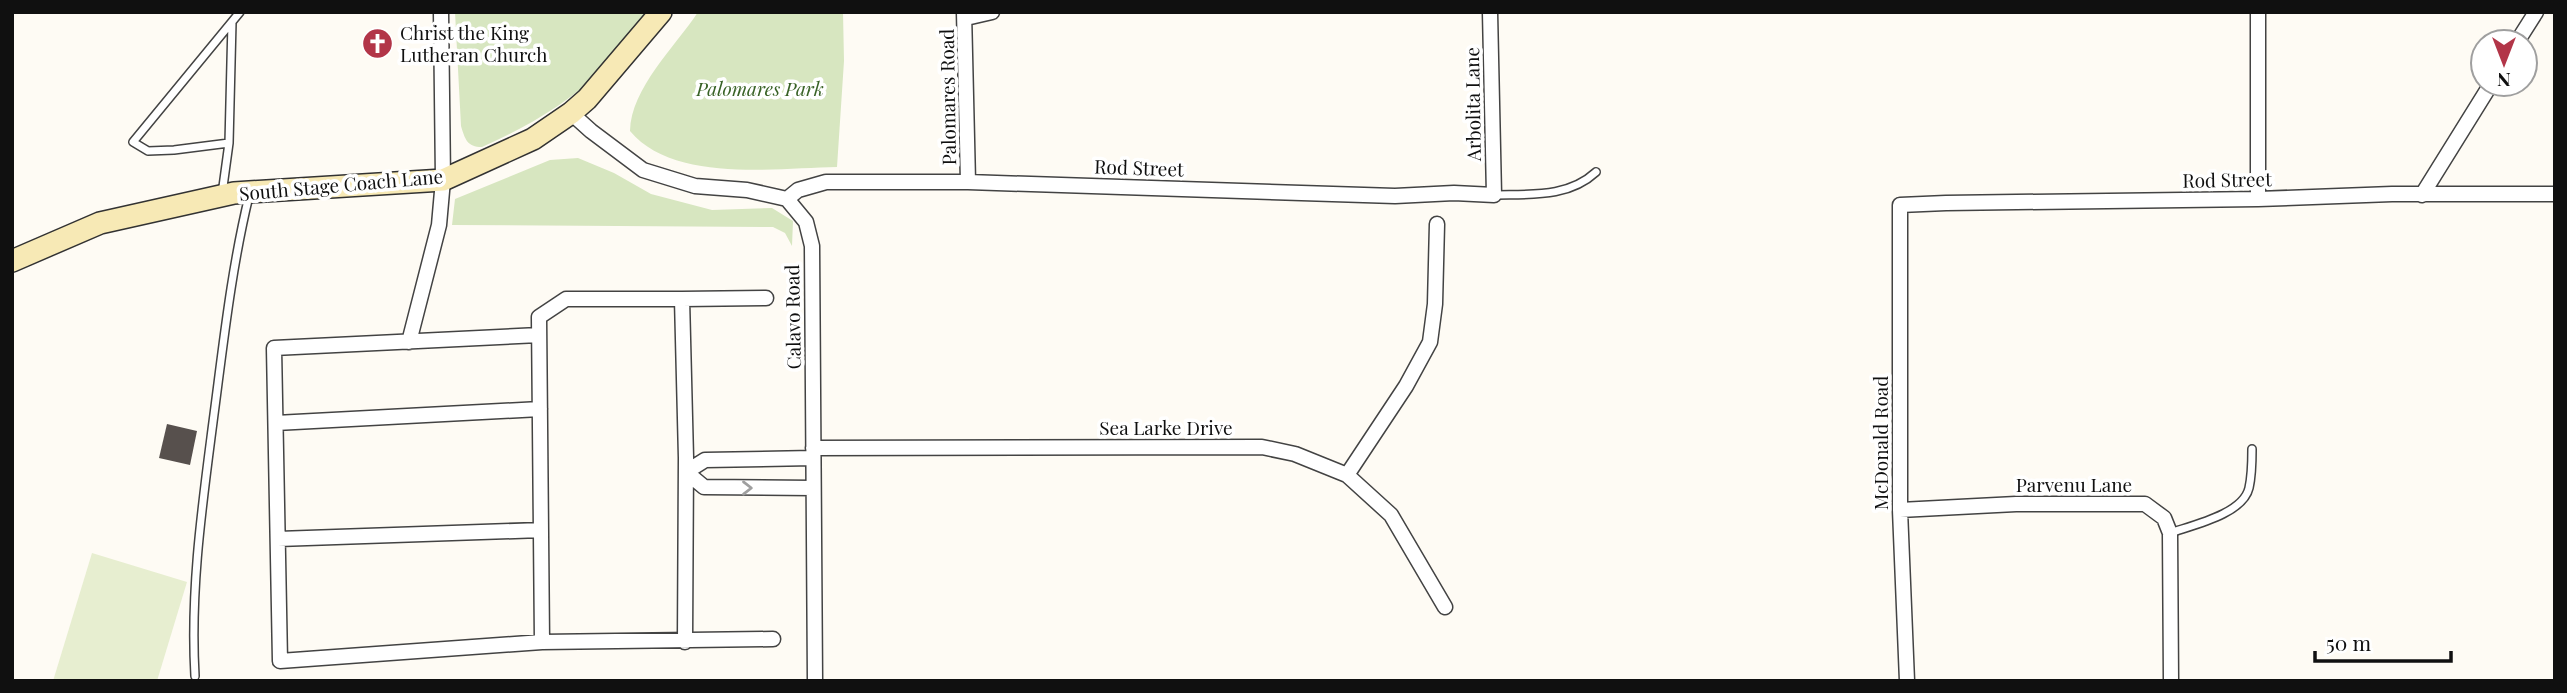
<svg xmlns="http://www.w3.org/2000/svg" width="2567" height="693" font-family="'Playfair Display',serif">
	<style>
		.green { fill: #d7e6c0 }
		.pitch { fill: #e7eed0 }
		.building { fill: #57504d }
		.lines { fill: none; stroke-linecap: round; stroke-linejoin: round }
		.service-casing { stroke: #434343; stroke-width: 10 }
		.minor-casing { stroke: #434343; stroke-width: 17 }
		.secondary-casing { stroke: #323232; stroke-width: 24 }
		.service { stroke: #fff; stroke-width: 7 }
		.minor { stroke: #fff; stroke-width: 14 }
		.secondary { stroke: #f7e9b5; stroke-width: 21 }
		.oneway { stroke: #9f9f9f }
		.labels { text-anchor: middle; stroke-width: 7; stroke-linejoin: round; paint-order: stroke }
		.poi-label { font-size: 19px; fill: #101010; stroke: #fff; text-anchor: start }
		.park-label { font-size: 19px; font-style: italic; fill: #386226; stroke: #fff }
		.street-label { font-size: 19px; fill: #101010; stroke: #fff }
	</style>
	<rect width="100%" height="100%" fill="#fefbf4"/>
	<path class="green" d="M455 12H657C639 32 621 53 601 71 567 104 525 128 482 147 467 147 465 139 461 126Z
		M698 12H843L844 61 837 167C776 168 673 183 630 131 631 88 675 47 698 12Z
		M578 158 614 173 651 194 712 210 772 208 793 221 792 246 785 233 773 227 452 225 455 199 550 160Z"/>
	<path class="pitch" d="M92 553 187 582 157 681H53Z"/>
	<path class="building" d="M167 424 197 431 190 465 159 458Z"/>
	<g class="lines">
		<defs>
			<path id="service" d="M229 143 232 22
				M222 194 229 143 174 150 148 151 133 142 240 12
				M1494 195C1530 194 1568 198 1596 172
				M2170 533C2193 525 2243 514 2249 488 2252 475 2252 462 2252 449
				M195 676C190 591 202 507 213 422 223 347 231 270 249 196"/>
			<path id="minor" d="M964 12 968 182
				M2258 12V199
				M966 18 992 12
				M2517 42 2536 12
				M571 113 591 131 643 170 695 186 747 190 787 199 806 222 812 246 815 681
				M2422 195 2491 84
				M787 199 798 190 826 182H968L1395 196 1454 193 1494 195 1490 12
				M682 299 766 298
				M539 335 274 348 280 661 542 642
				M409 342 439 225 443 180 441 12
				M276 423 540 409
				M813 448 1262 447 1295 454 1347 475 1391 515 1445 607
				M1347 475 1406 386 1430 342 1435 304 1437 224
				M813 488 704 487 686 472 705 460 813 458
				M1900 510 2016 504H2145L2164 518 2170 533 2171 681
				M278 539 541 530
				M685 642 686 458 682 299H566L539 317 542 642 773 639
				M1907 681 1900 510V205L1946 203 2258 199 2392 194H2555"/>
			<path id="secondary" d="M12 261 100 223 234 193 443 180 533 139 571 113 587 99 661 12"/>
		</defs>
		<use href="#service" class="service-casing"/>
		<use href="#minor" class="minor-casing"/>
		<use href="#secondary" class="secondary-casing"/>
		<use href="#service" class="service"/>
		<use href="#minor" class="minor"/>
		<use href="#secondary" class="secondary"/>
	</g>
	<defs><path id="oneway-chevron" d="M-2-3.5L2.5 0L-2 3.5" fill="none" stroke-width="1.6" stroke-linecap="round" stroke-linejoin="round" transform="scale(1.75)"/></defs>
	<use class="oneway" href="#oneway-chevron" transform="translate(747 488)"/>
	<defs>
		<symbol id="church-disc" viewBox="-11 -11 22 22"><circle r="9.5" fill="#b23548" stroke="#fff"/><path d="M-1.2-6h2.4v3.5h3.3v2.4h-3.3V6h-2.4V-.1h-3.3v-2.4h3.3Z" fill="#fff"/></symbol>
	</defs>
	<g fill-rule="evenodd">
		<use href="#church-disc" x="360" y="26" width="35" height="35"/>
	</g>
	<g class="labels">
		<g class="poi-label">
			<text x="400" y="40">Christ the King<tspan x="400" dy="22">Lutheran Church</tspan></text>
		</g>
		<g class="park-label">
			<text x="760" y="96">Palomares Park</text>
		</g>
		<g class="street-label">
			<text transform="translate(948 97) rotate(-91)" y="7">Palomares Road</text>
			<text transform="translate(1473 104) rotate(-91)" y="7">Arbolita Lane</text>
			<text transform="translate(1139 168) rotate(2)" y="7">Rod Street</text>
			<text transform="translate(2227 180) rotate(-1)" y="7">Rod Street</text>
			<text transform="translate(341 185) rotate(-5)" y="7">South Stage Coach Lane</text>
			<text transform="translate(793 317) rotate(-91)" y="7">Calavo Road</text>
			<text x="1166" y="435">Sea Larke Drive</text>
			<text transform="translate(1881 443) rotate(-90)" y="7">McDonald Road</text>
			<text x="2074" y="492">Parvenu Lane</text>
		</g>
	</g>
	<rect width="2567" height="693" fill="none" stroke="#101010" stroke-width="28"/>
	<g transform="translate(2504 63) rotate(180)"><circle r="33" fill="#ffffff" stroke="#9f9f9f" stroke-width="2"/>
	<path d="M0-5L12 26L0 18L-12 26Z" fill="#b23548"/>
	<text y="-10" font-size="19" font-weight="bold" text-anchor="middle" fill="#101010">N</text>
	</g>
	<path d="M2315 651v10h136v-10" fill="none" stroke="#101010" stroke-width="3.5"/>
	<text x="2326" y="651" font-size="21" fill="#101010" stroke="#ffffff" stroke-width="5" paint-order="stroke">50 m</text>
</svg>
